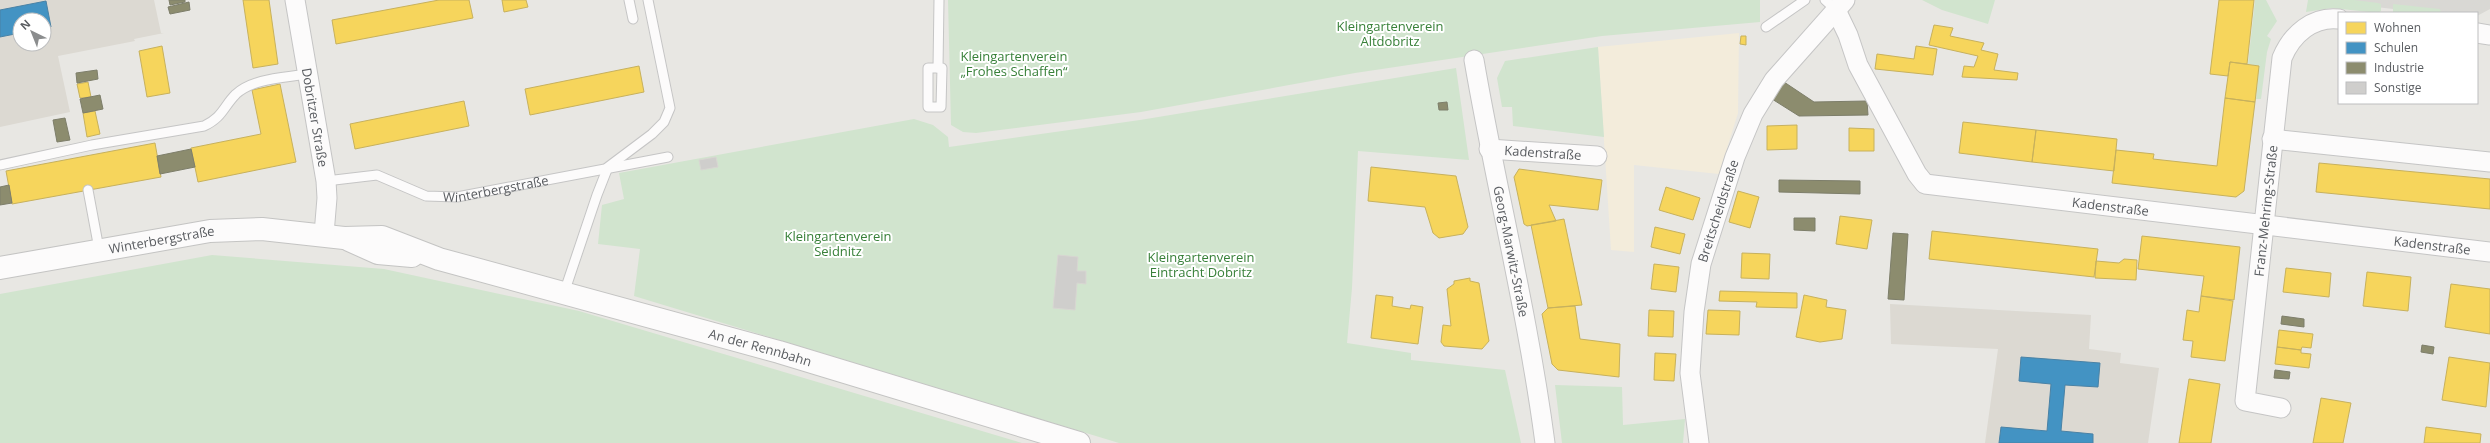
<svg xmlns="http://www.w3.org/2000/svg" width="2490" height="443" font-family="'Open Sans',sans-serif">
	<style>
		.commercial { fill: #f3ecdb }
		.industrial { fill: #d9d8d4 }
		.education { fill: #dcd9d2; fill-rule: evenodd }
		.green { fill: #d1e4ce }
		.homes { fill: #f6d55c; stroke: #c7b15d }
		.schools { fill: #4393c3; stroke: #4a82a5 }
		.industry { fill: #8c8c6e; stroke: #7d7e6a }
		.building { fill: #cfcecc; stroke: #d8d6d2 }
		.lines { fill: none; stroke-linecap: round; stroke-linejoin: round }
		.service-casing { stroke: #c5c5c5; stroke-width: 11 }
		.minor-casing { stroke: #c5c5c5; stroke-width: 21 }
		.secondary-casing { stroke: #c4c4c3; stroke-width: 24 }
		.service { stroke: #fcfbfb; stroke-width: 9 }
		.minor { stroke: #fcfbfb; stroke-width: 19 }
		.secondary { stroke: #fcfbfb; stroke-width: 22 }
		.labels { text-anchor: middle; stroke-width: 4; stroke-linejoin: round; paint-order: stroke }
		.park-label { font-size: 13px; fill: #388039; stroke: #fff }
		.street-label { font-size: 13px; fill: #595c60; stroke: #fff }
	</style>
	<rect width="100%" height="100%" fill="#e8e7e3"/>
	<path class="commercial" d="M1739 33 1738 113 1719 174 1634 165V252L1611 250 1598 47Z"/>
	<path class="industrial" d="M2315 0H2490V9L2477 16V13H2428Z"/>
	<path class="education" d="M0 0H154L161 33H164L134 39 135 41 58 56 70 112 0 127ZM20 20H44V44H20Z
		M1890 304 2091 315 2089 349 2121 353 2120 363 2159 368 2148 443H1985L1998 349 1891 344Z"/>
	<path class="green" d="M948 0H1760V22L1602 36 1355 73 1141 112 976 133 963 132 951 125Z
		M1922 0H1995L1988 24 1942 10Z
		M2255 0H2266L2277 21 2267 36 2271 39 2267 52 2261 99H2256L2259 66 2248 64Z
		M2308 0H2354L2378 3 2381 4V11L2378 13 2332 8 2306 12Z
		M2393 4 2440 9 2441 13H2393Z
		M1598 47 1604 137 1513 126 1512 107H1502L1497 78 1505 61Z
		M1456 68 1469 160 1358 151 1352 288 1347 343 1411 353V360L1505 370 1521 443H1119L634 296 640 249 598 244 602 205 624 199 619 173 914 119 933 125 948 137 949 147 1140 120Z
		M212 255 384 269 579 311 1022 443H0V294Z
		M1555 385 1622 387 1623 425 1685 419 1683 443H1562Z"/>
	<path class="homes" d="M243 0H269L278 64 253 68Z
		M439 0H469L473 18 336 44 332 20Z
		M502 0H526L528 7 504 12Z
		M2219 0H2254L2247 64 2230 62 2228 76 2210 74Z
		M1934 25 1953 28 1950 36 1984 43 1981 50 1998 54 1994 70 2018 73 2017 80 1962 77 1964 66 1974 67 1978 56 1929 45Z
		M1741 36H1746V45L1740 44Z
		M162 46 170 93 147 97 139 51Z
		M1916 46 1937 49 1933 75 1875 69 1877 54 1914 59Z
		M2230 62 2259 66 2255 102 2225 98Z
		M639 66 644 92 530 115 525 89Z
		M88 82 91 97 80 98 77 84Z
		M280 84 296 162 198 182 191 148 261 134 252 90Z
		M2225 98 2255 102 2244 191 2236 197 2112 183 2116 150 2154 154 2153 159 2217 166Z
		M464 101 469 126 355 149 350 124Z
		M95 111 100 134 87 137 83 113Z
		M1963 122 2036 130 2032 162 1959 153Z
		M1797 125V149L1767 150V126Z
		M1849 128 1874 129V151H1849Z
		M2036 130 2117 139 2114 171 2032 162Z
		M155 143 161 177 12 204 6 171Z
		M2319 163 2490 179V209L2316 192Z
		M1371 167 1456 176 1468 227 1463 234 1439 238 1433 233 1425 207 1368 201Z
		M1519 169 1602 180 1598 210 1549 205 1556 221 1527 226 1524 224 1514 177Z
		M1666 187 1700 198 1693 220 1659 210Z
		M1738 191 1759 197 1750 228 1729 222Z
		M1840 216 1872 220 1867 249 1836 244Z
		M1564 219 1582 305 1548 308 1531 225Z
		M1655 227 1685 234 1680 254 1651 247Z
		M1932 231 2098 249 2094 277 1929 259Z
		M2142 236 2240 247 2234 300 2201 296 2204 276 2138 269Z
		M1742 253 1770 254 1769 279 1741 278Z
		M2124 259 2137 260 2136 280 2095 278 2096 261 2119 263Z
		M1654 264 1679 267 1676 292 1651 289Z
		M2286 268 2331 273 2329 297 2283 292Z
		M2367 272 2411 277 2408 311 2363 306Z
		M1470 278V281L1479 283 1489 341 1482 349 1444 346 1441 342 1443 325 1451 326 1447 289 1454 284V281Z
		M2451 284 2490 289V334L2445 327Z
		M1720 291 1797 293V308L1756 307 1757 302 1719 301Z
		M1376 295 1393 297 1392 306 1410 309 1411 305 1423 307 1418 344 1371 338Z
		M1804 295 1827 300 1826 307 1846 310 1842 339 1820 342 1796 337Z
		M2201 296 2233 301 2225 361 2191 357 2193 341 2183 340 2187 310 2199 312Z
		M1575 306 1580 339 1620 344 1619 377 1558 370 1552 364 1542 314 1548 308Z
		M1649 310 1674 311 1673 337 1648 336Z
		M1708 310 1740 311 1739 335 1706 334Z
		M2279 330 2313 334 2311 348 2302 347 2301 350 2277 347Z
		M2277 347 2301 350V353L2311 354 2309 368 2275 364Z
		M1655 353 1676 354 1674 381 1654 380Z
		M2449 357 2490 363 2486 407 2442 400Z
		M2189 379 2220 384 2211 443H2179Z
		M2321 398 2351 403 2343 443H2313Z
		M2426 427 2481 434 2480 443H2424Z"/>
	<path class="schools" d="M46 1 51 27 44 28V20H20V33L0 37V10Z
		M2021 357 2100 363 2098 387 2065 385 2061 431 2093 434V443H1999L2001 427 2047 431 2051 384 2019 381Z"/>
	<path class="industry" d="M169 0H185V2L170 5Z
		M189 2 190 10 170 14 168 7Z
		M97 70 98 79 77 83 76 73Z
		M1784 82 1814 102 1867 101 1868 115 1799 116 1772 99Z
		M100 95 103 109 83 113 80 99Z
		M1447 102 1448 110H1439L1438 103Z
		M65 118 70 140 57 142 53 120Z
		M191 149 195 167 160 174 157 156Z
		M1779 180 1860 181V194L1779 192Z
		M9 185 12 203 0 205V187Z
		M1794 218H1815V231L1794 230Z
		M1893 233 1908 234 1904 300 1888 299Z
		M2282 316 2304 319V327L2281 324Z
		M2422 345 2434 347 2433 354 2421 352Z
		M2275 370 2290 372 2289 379 2274 378Z"/>
	<path class="building" d="M716 157 718 167 701 170 699 160Z
		M1058 255 1078 257 1077 271H1086V284L1077 283 1075 310 1053 308Z"/>
	<g class="lines">
		<defs>
			<g id="service">
				<path d="M629 0 633 19"/>
				<path d="M1825 0 1836 10"/>
				<path d="M1766 27 1805 0"/>
				<path d="M928 68H942L941 107H928Z"/>
				<path d="M938 68 939 0"/>
				<path d="M0 165 92 145 204 126C223 117 223 107 236 94 254 78 284 78 307 74"/>
				<path id="s1" d="M326 181 377 175 426 196 457 197 668 157"/>
				<path d="M88 190 99 249"/>
				<path d="M564 293 597 195 608 167 652 134 664 122 670 108 648 0"/>
			</g>
			<g id="minor">
				<path id="s2" d="M295 0 326 181 327 198 324 234"/>
				<path id="s3" d="M1836 10 1848 35 1858 65 1917 174 1925 184 2490 252"/>
				<path d="M2477 33 2490 35"/>
				<path id="s4" d="M1474 60C1496 188 1528 314 1545 443"/>
				<path d="M2272 139 2490 162"/>
				<path id="s5" d="M1489 149 1597 156"/>
				<path id="s6" d="M2281 408 2245 401 2282 58C2292 34 2313 16 2339 19"/>
				<path id="s7" d="M1699 443 1690 373 1694 312 1701 264 1735 157 1753 114 1774 80 1845 0"/>
			</g>
			<g id="secondary">
				<path d="M349 240 378 253 412 256"/>
				<path id="s8" d="M0 268 210 231 262 229 344 238 382 237 439 259 779 352 1079 443"/>
			</g>
		</defs>
		<use href="#service" class="service-casing"/>
		<use href="#minor" class="minor-casing"/>
		<use href="#secondary" class="secondary-casing"/>
		<use href="#service" class="service"/>
		<use href="#minor" class="minor"/>
		<use href="#secondary" class="secondary"/>
	</g>
	<g class="labels">
		<g class="park-label">
			<text x="1390" y="31">Kleingartenverein<tspan x="1390" dy="15">Altdobritz</tspan></text>
			<text x="1014" y="61">Kleingartenverein<tspan x="1014" dy="15">„Frohes Schaffen“</tspan></text>
			<text x="838" y="241">Kleingartenverein<tspan x="838" dy="15">Seidnitz</tspan></text>
			<text x="1201" y="262">Kleingartenverein<tspan x="1201" dy="15">Eintracht Dobritz</tspan></text>
		</g>
		<g class="street-label">
			<text dy="5" stroke="none"><textPath href="#s2" startOffset="119">Dobritzer Straße</textPath></text>
			<text dy="5" stroke="none"><textPath href="#s5" startOffset="54">Kadenstraße</textPath></text>
			<text dy="5" stroke="none"><textPath href="#s1" startOffset="175">Winterbergstraße</textPath></text>
			<text dy="5" stroke="none"><textPath href="#s3" startOffset="383">Kadenstraße</textPath></text>
			<text dy="5" stroke="none"><textPath href="#s6" startOffset="228">Franz-Mehring-Straße</textPath></text>
			<text dy="5" stroke="none"><textPath href="#s7" startOffset="236">Breitscheidstraße</textPath></text>
			<text dy="5" stroke="none"><textPath href="#s8" startOffset="164">Winterbergstraße</textPath></text>
			<text dy="5" stroke="none"><textPath href="#s3" startOffset="707">Kadenstraße</textPath></text>
			<text dy="5" stroke="none"><textPath href="#s4" startOffset="195">Georg-Marwitz-Straße</textPath></text>
			<text dy="5" stroke="none"><textPath href="#s8" startOffset="780">An der Rennbahn</textPath></text>
		</g>
	</g>
	<rect x="2338" y="12" width="140" height="92" fill="#ffffff" stroke="#bdbebf"/>
	<rect x="2346" y="22" width="20" height="12" fill="#f6d55c" stroke="#bdbebf"/>
	<text x="2374" y="32" font-size="12" fill="#595c60">Wohnen</text>
	<rect x="2346" y="42" width="20" height="12" fill="#4393c3" stroke="#bdbebf"/>
	<text x="2374" y="52" font-size="12" fill="#595c60">Schulen</text>
	<rect x="2346" y="62" width="20" height="12" fill="#8c8c6e" stroke="#bdbebf"/>
	<text x="2374" y="72" font-size="12" fill="#595c60">Industrie</text>
	<rect x="2346" y="82" width="20" height="12" fill="#cfcecc" stroke="#bdbebf"/>
	<text x="2374" y="92" font-size="12" fill="#595c60">Sonstige</text>
	<g transform="translate(32 32) rotate(317)"><circle r="19" fill="#ffffff" stroke="#bdbebf"/>
	<path d="M0-3L7 15L0 10L-7 15Z" fill="#8b8d8e"/>
	<text y="-6" font-size="11" font-weight="bold" text-anchor="middle" fill="#595c60">N</text>
	</g>
</svg>
